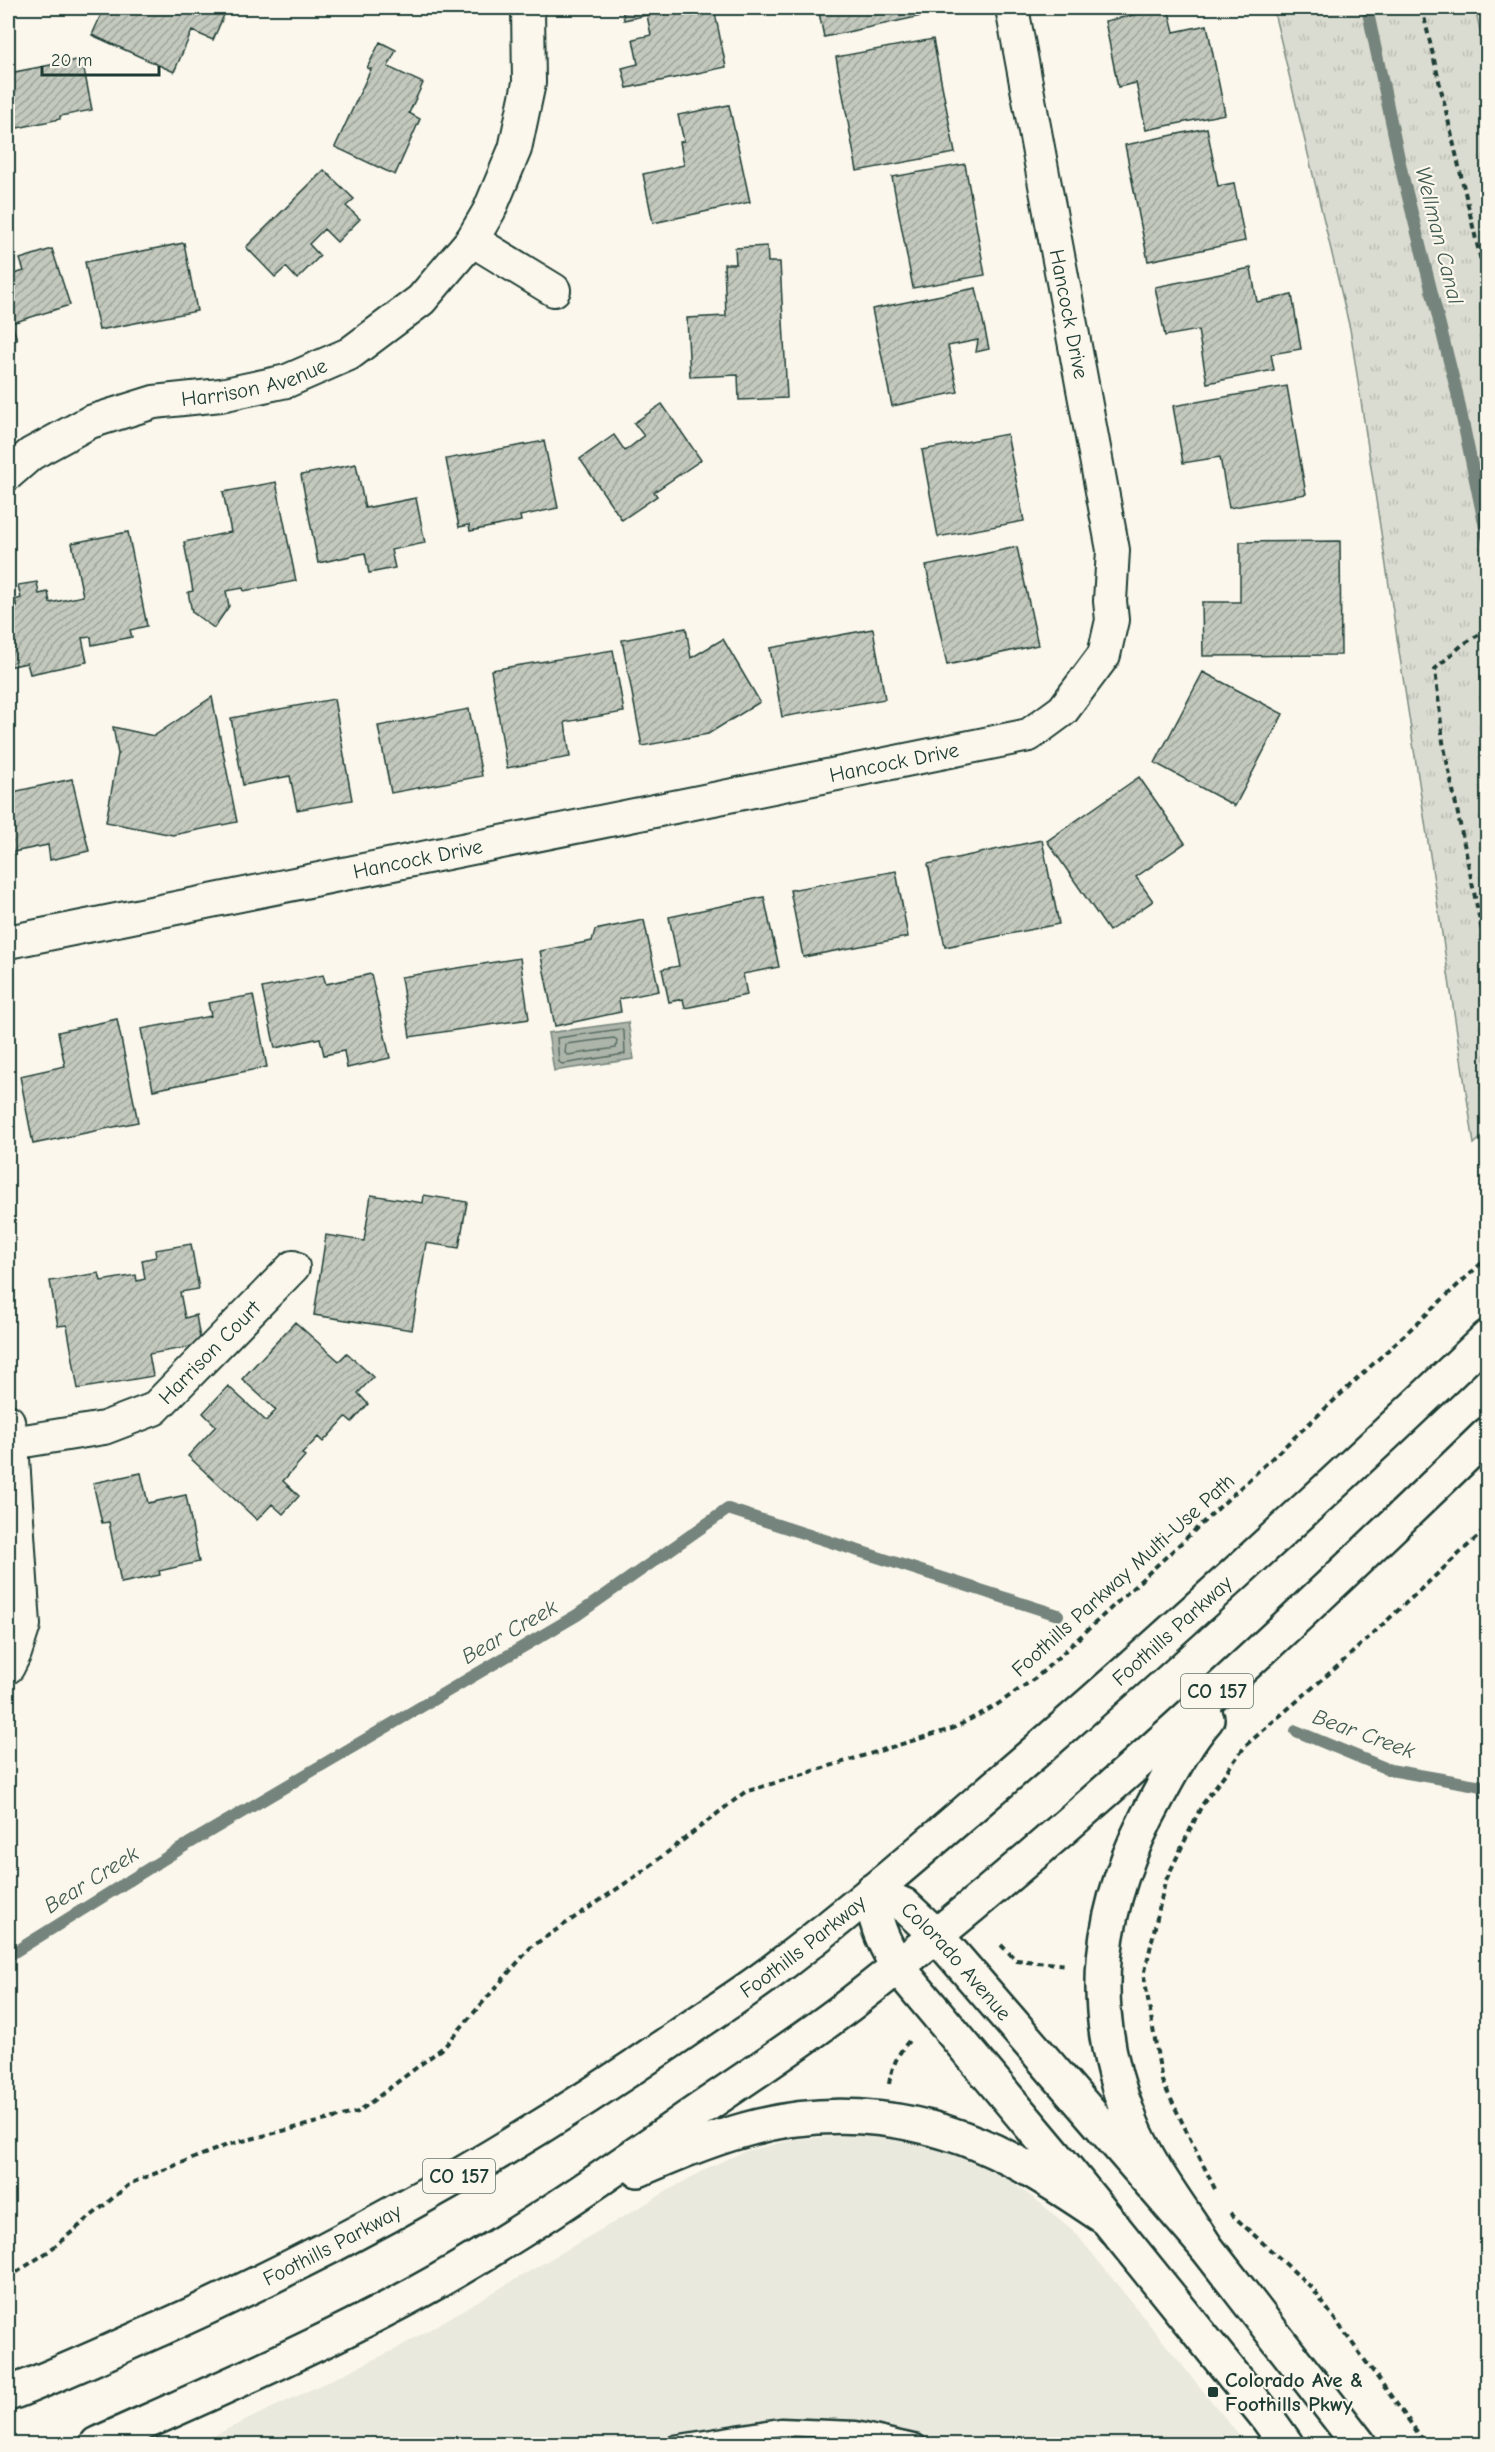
<svg xmlns="http://www.w3.org/2000/svg" width="1495" height="2452" font-family="'Comic Neue',sans-serif">
	<style>
		.built { fill: #eae9de }
		.park { fill: url(#park-tufts); stroke: #7d8c82; stroke-width: 1.5 }
		.water { fill: #adb4aa; stroke: #74847b; stroke-width: 1.5 }
		.lines { fill: none; stroke-linecap: round; stroke-linejoin: round }
		.shore { stroke: #586d63; stroke-width: 1.5 }
		.stream { stroke: #74847b; stroke-width: 12 }
		.building { fill: url(#building-hatch); stroke: #1f3d34; stroke-width: 1.5 }
		.lane-casing { stroke: #1f3d34; stroke-width: 21 }
		.street-casing { stroke: #1f3d34; stroke-width: 36 }
		.secondary-casing { stroke: #1f3d34; stroke-width: 38 }
		.highway-casing { stroke: #1f3d34; stroke-width: 38 }
		.path { stroke: #1f3d34; stroke-width: 4; stroke-dasharray: 6 4.5; stroke-linecap: butt }
		.lane { stroke: #fbf7ec; stroke-width: 16 }
		.street { stroke: #fbf7ec; stroke-width: 32 }
		.secondary { stroke: #fbf7ec; stroke-width: 33 }
		.highway { stroke: #fbf7ec; stroke-width: 33 }
		.poi-dot { fill: #1f3d34; stroke: #fbf7ec; stroke-width: 2 }
		.labels { text-anchor: middle; stroke-width: 4.5; stroke-linejoin: round; paint-order: stroke }
		.shield { fill: #fbf7ec; stroke: #61756b; stroke-width: 1.5 }
		.shield-label { font-size: 20px; font-weight: bold; fill: #1f3d34 }
		.street-label { font-size: 21px; fill: #1f3d34; stroke: #fbf7ec }
		.poi-label { font-size: 21px; font-weight: bold; fill: #1f3d34; stroke: #fbf7ec; text-anchor: start }
		.water-label { font-size: 22px; font-style: italic; fill: #425b52; stroke: #fbf7ec }
	</style>
	<defs>
		<pattern id="park-tufts" width="24" height="20" patternUnits="userSpaceOnUse" patternTransform="scale(1.5)"><rect width="24" height="20" fill="#dbdcd1"/><path d="M3 7l-1-3M5 7V3M7 7l1-3M15 17l-1-3M17 17v-4M19 17l1-3" fill="none" stroke="#bcbeb4"/></pattern>
		<pattern id="building-hatch" width="6" height="6" patternUnits="userSpaceOnUse" patternTransform="scale(1.5)"><rect width="6" height="6" fill="#c4c9be"/><path d="M-1 1l2-2M0 6l6-6M5 7l2-2" fill="none" stroke="#9fa49b"/></pattern>
	</defs>
	<rect width="100%" height="100%" fill="#fbf7ec"/>
	<filter id="ink" filterUnits="userSpaceOnUse"><feTurbulence type="fractalNoise" baseFrequency=".0167" numOctaves="2"/><feDisplacementMap in="SourceGraphic" scale="12" xChannelSelector="R" yChannelSelector="G"/><feConvolveMatrix kernelMatrix="1 2 1 2 8 2 1 2 1" color-interpolation-filters="sRGB"/></filter>
	<g filter="url(#ink)">
		<path class="built" d="M863 2135 932 2145 1002 2175 1039 2202 1074 2231 1246 2444H196L394 2350 707 2168 746 2151 797 2139Z"/>
		<path class="park" d="M1273 8H1475L1487 60 1488 1131 1474 1144 1350 329Z"/>
		<path class="water" d="M628 1022 634 1059 554 1071 548 1033Z"/>
		<g class="lines">
			<path class="shore" d="M621 1029 624 1032 625 1054 562 1064 559 1062 557 1038Z
				M614 1038 617 1040 616 1048 568 1055 565 1053 566 1044Z"/>
			<path class="stream" d="M1367 8 1403 177 1457 393 1488 542
				M1296 1731 1390 1770 1488 1787
				M8 1956 188 1844 577 1615 728 1509 1058 1615"/>
		</g>
		<path class="building" d="M104 8 141 9 142 8H227L213 40 192 31 174 72 92 35Z
			M622 8H714L726 67 627 88 622 68 638 64 633 39 651 35 647 15 624 20Z
			M818 8H924L926 15 824 37Z
			M1168 8 1174 32 1207 25 1225 114 1146 130 1136 83 1118 87 1105 21Z
			M933 39 955 153 857 171 836 57Z
			M380 42 396 50 388 67 423 83 409 113 420 119 395 175 335 147 371 69 367 68Z
			M82 59 92 110 60 116V119L8 130V66L9 73Z
			M729 105 750 202 653 223 643 174 684 165 680 142 684 141 678 115Z
			M1207 128 1218 186 1234 183 1245 241 1148 261 1125 145Z
			M965 164 985 275 913 288 892 177Z
			M324 170 354 199 346 206 360 219 337 242 324 229 309 244 320 256 297 279 286 267 275 277 246 247Z
			M184 243 197 311 99 330 85 262Z
			M767 246 768 262H780L787 398 739 400 738 375 690 377 687 318 726 316 724 264H736L735 248Z
			M52 249 70 305 12 323 17 340 8 343V276L24 271 20 259Z
			M1251 268 1257 302 1292 295 1301 349 1271 354 1274 370 1207 383 1198 330 1165 336 1155 287Z
			M976 288 989 349 976 352 978 340 948 346 958 392 892 406 872 309Z
			M1287 386 1306 494 1229 508 1220 457 1183 463 1173 406Z
			M662 404 701 460 654 492 657 496 622 520 580 459 614 435 625 451 644 436 634 423Z
			M1007 434 1024 521 938 537 922 450Z
			M544 441 558 508 520 516 521 521 470 531 469 525 459 527 446 459Z
			M356 464 365 508 416 498 425 543 391 550 395 568 369 573 365 553 318 563 301 475Z
			M276 482 296 581 244 591 243 588 226 591 229 606 214 628 192 612 188 592 193 591 184 542 231 532 223 492Z
			M128 532 147 626 130 630 132 637 92 645 91 637 82 638 87 662 30 674 27 663 8 667V609L17 607 15 600 21 598 18 585 37 582 39 594 48 592 50 603 83 596 72 543Z
			M1340 541 1341 655 1203 656 1202 602H1240V542Z
			M1017 547 1038 645 947 665 926 566Z
			M686 628 691 658 723 639 760 702 708 734 642 746 622 640Z
			M873 629 885 699 782 717 770 648Z
			M613 650 624 712 565 722 570 757 507 768 491 670Z
			M1203 672 1283 714 1235 806 1155 763Z
			M212 697 237 822 173 835 106 822 118 754 113 727 154 736Z
			M334 699 352 800 297 810 290 776 243 785 231 718Z
			M469 709 482 776 391 793 378 726Z
			M1139 777 1185 843 1136 877 1153 901 1109 931 1047 841Z
			M72 779 89 851 50 860 48 845 8 853V793Z
			M1042 840 1059 924 945 947 928 864Z
			M896 871 908 937 803 957 790 890Z
			M764 897 779 967 743 974 747 995 685 1008 683 999 669 1002 662 969 679 966 669 917Z
			M644 920 659 991 619 999 621 1012 555 1026 540 951 592 941 595 930Z
			M520 958 529 1019 410 1037 401 977Z
			M371 974 390 1058 347 1068 344 1051 324 1055 320 1038 275 1048 262 988 323 975 326 984Z
			M253 995 267 1067 153 1090 141 1029 211 1016 208 1003Z
			M117 1019 138 1122 33 1144 20 1076 65 1066 58 1032Z
			M371 1195 423 1203 424 1195 467 1202 459 1248 426 1243 412 1330 314 1315 326 1235 364 1241Z
			M191 1244 199 1289 180 1292 185 1318 196 1315 201 1345 149 1354 153 1376 78 1389 67 1325 58 1326 50 1281 99 1273 101 1281 136 1275 137 1281 145 1279 142 1260 156 1257 155 1250Z
			M295 1322 339 1361 347 1353 373 1377 358 1393 368 1404 352 1422 346 1417 323 1442 318 1437 302 1454 305 1456 283 1481 299 1496 283 1514 272 1504 257 1520 188 1456 216 1426 203 1413 228 1386 266 1421 276 1410 242 1379Z
			M141 1473 148 1503 186 1495 199 1562 159 1571 160 1575 121 1583 109 1522 102 1523 93 1483Z"/>
		<g class="lines">
			<defs>
				<path id="lane" d="M675 2444 781 2427 856 2430 918 2444"/>
				<g id="street">
					<path d="M472 240 554 290"/>
					<path id="s1" d="M8 474 31 454 90 422 154 402 221 395 287 381 349 354 421 300 472 240 489 211 515 149 529 83 528 8"/>
					<path id="s2" d="M8 942 1029 735 1063 710 1104 655 1112 620 1110 601 1113 550 1012 8"/>
					<path d="M8 1421 12 1443 24 1625 15 1653 8 1667"/>
					<path id="s3" d="M12 1443 104 1428 154 1409 293 1267"/>
				</g>
				<g id="secondary">
					<path id="s4" d="M1286 2444 1266 2416 1061 2162 897 1966C883 1941 873 1920 872 1891L904 1905 936 1935 1206 2247 1359 2444"/>
				</g>
				<g id="highway">
					<path d="M638 2170C673 2155 708 2140 744 2130 834 2104 928 2116 1010 2159 1044 2176 1075 2198 1107 2219"/>
					<path d="M1206 2247C1181 2207 1149 2167 1131 2122 1084 2005 1098 1904 1158 1796 1173 1769 1187 1742 1207 1719"/>
					<path id="s5" d="M8 2394C59 2375 109 2351 160 2329 343 2247 516 2149 680 2035 713 2012 747 1991 778 1967 866 1900 949 1826 1033 1754 1188 1619 1339 1480 1488 1337"/>
					<path d="M97 2444C202 2397 309 2351 411 2296 507 2244 600 2180 689 2117 744 2079 800 2043 853 2002 1077 1827 1284 1632 1488 1434"/>
				</g>
			</defs>
			<use href="#lane" class="lane-casing"/>
			<use href="#street" class="street-casing"/>
			<use href="#secondary" class="secondary-casing"/>
			<use href="#highway" class="highway-casing"/>
			<path class="path" d="M1422 8 1488 291
				M1488 629 1462 645 1435 669 1443 742 1488 960
				M1001 1945 1016 1960 1068 1965
				M889 2084C892 2066 898 2052 911 2039
				M1215 2189 1162 2081 1144 1976 1165 1882 1202 1805 1246 1745 1339 1665 1488 1527
				M1230 2213 1312 2288 1426 2444
				M8 2278 49 2251 131 2183 227 2145 358 2112 445 2046 531 1947 642 1872 745 1792 954 1728 995 1706 1037 1677 1488 1257"/>
			<use href="#lane" class="lane"/>
			<use href="#street" class="street"/>
			<use href="#secondary" class="secondary"/>
			<use href="#highway" class="highway"/>
		</g>
	</g>
	<rect class="poi-dot" x="1207" y="2386" width="12" height="12" rx="3"/>
	<g class="labels">
		<g class="shield">
			<rect x="1181" y="1674" width="72" height="34" rx="4.5"/>
			<rect x="423" y="2159" width="72" height="34" rx="4.5"/>
		</g>
		<g class="shield-label">
			<text x="1217" y="1698">CO 157</text>
			<text x="459" y="2183">CO 157</text>
		</g>
		<g class="street-label">
			<text transform="translate(1069 314) rotate(79)" y="7">Hancock Drive</text>
			<text dy="7" stroke="none"><textPath href="#s1" startOffset="267">Harrison Avenue</textPath></text>
			<text dy="7" stroke="none"><textPath href="#s2" startOffset="904">Hancock Drive</textPath></text>
			<text dy="7" stroke="none"><textPath href="#s2" startOffset="418">Hancock Drive</textPath></text>
			<text dy="7" stroke="none"><textPath href="#s3" startOffset="226">Harrison Court</textPath></text>
			<text transform="translate(1123 1575) rotate(-42)" y="7">Foothills Parkway Multi-Use Path</text>
			<text dy="7" stroke="none"><textPath href="#s5" startOffset="1401">Foothills Parkway</textPath></text>
			<text dy="7" stroke="none"><textPath href="#s5" startOffset="915">Foothills Parkway</textPath></text>
			<text dy="7" stroke="none"><textPath href="#s4" startOffset="808">Colorado Avenue</textPath></text>
			<text dy="7" stroke="none"><textPath href="#s5" startOffset="357">Foothills Parkway</textPath></text>
		</g>
		<g class="poi-label">
			<text x="1225" y="2387">Colorado Ave &amp;<tspan x="1225" dy="24">Foothills Pkwy</tspan></text>
		</g>
		<g class="water-label">
			<text transform="translate(1440 235) rotate(76)" y="8">Wellman Canal</text>
			<text transform="translate(509 1631) rotate(-30)" y="8">Bear Creek</text>
			<text transform="translate(1364 1733) rotate(20)" y="8">Bear Creek</text>
			<text transform="translate(91 1879) rotate(-32)" y="8">Bear Creek</text>
		</g>
	</g>
	<rect width="1495" height="2452" fill="none" stroke="#fbf7ec" stroke-width="30"/>
	<rect x="15" y="15" width="1465" height="2422" fill="none" stroke="#1f3d34" stroke-width="2" filter="url(#ink)"/>
	<path d="M42 66v9h117v-9" fill="none" stroke="#1f3d34" stroke-width="3"/>
	<text x="51" y="66" font-size="18" fill="#1f3d34" stroke="#fbf7ec" stroke-width="4.5" paint-order="stroke">20 m</text>
</svg>
